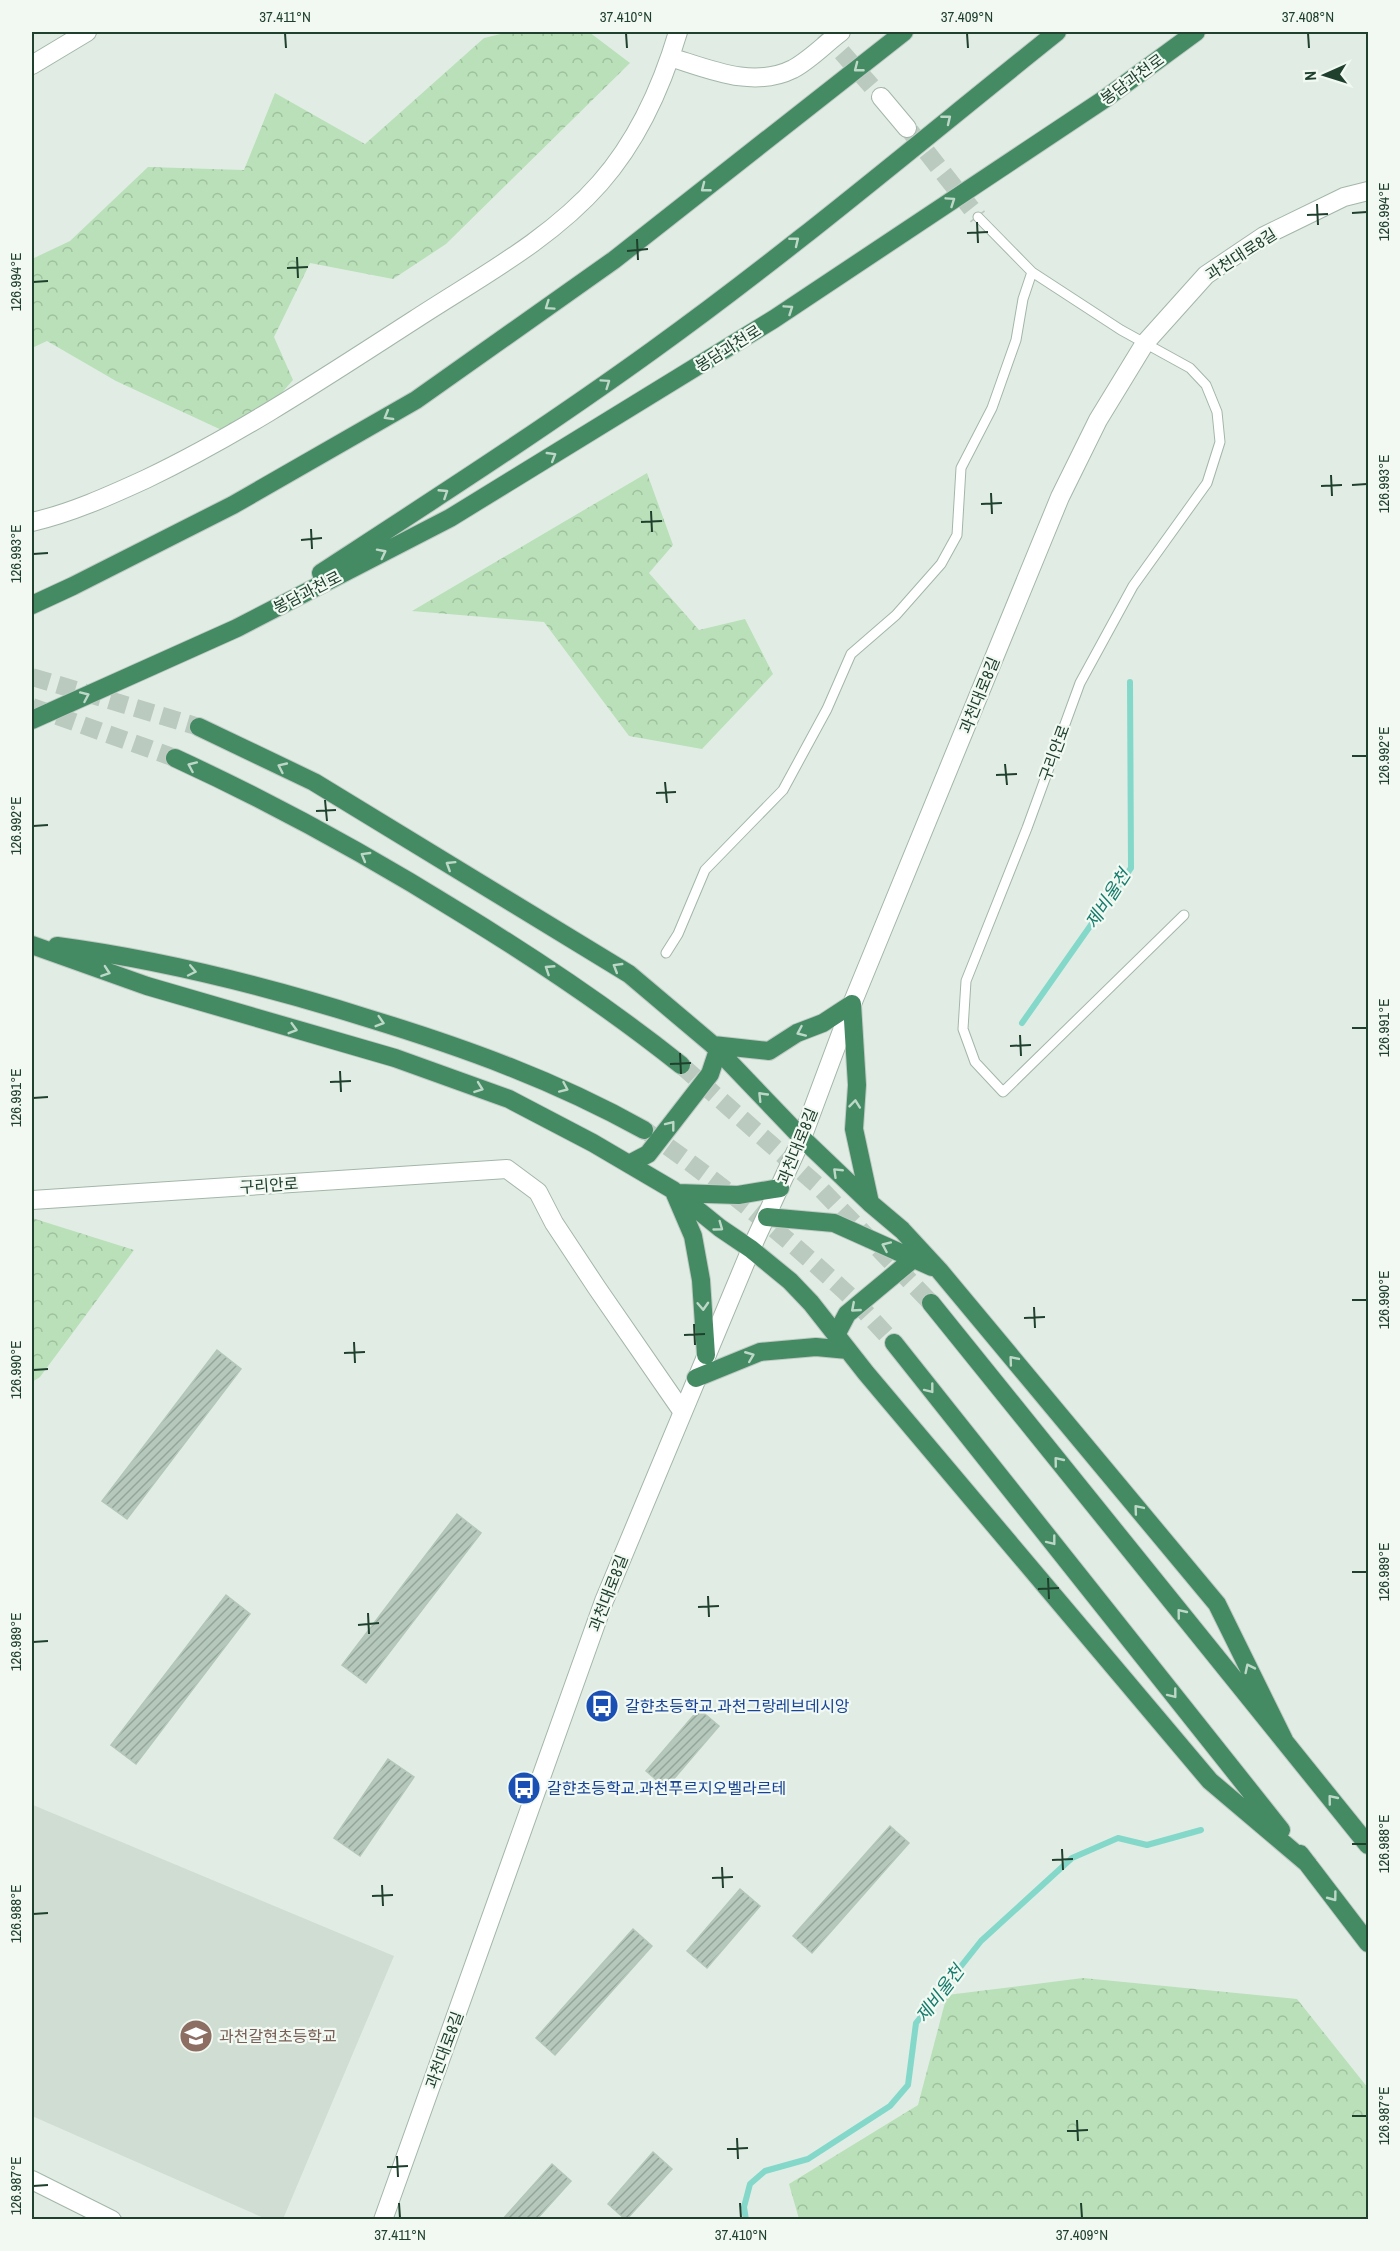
<svg xmlns="http://www.w3.org/2000/svg" width="1400" height="2251" font-family="'Archivo Narrow','Noto Sans KR',sans-serif">
	<style>
		.built { fill: #cfddd2 }
		.forest { fill: url(#forest-crowns) }
		.lines { fill: none; stroke-linecap: round; stroke-linejoin: round }
		.stream { stroke: #83d8ca; stroke-width: 6 }
		.building { fill: url(#building-hatch); stroke: #b3c7b8; stroke-width: 1.5 }
		.minor-tunnel { stroke: #bacabf; stroke-width: 18; stroke-dasharray: 18 9; stroke-linecap: butt }
		.trunk-tunnel { stroke: #bacabf; stroke-width: 18; stroke-dasharray: 18 9; stroke-linecap: butt }
		.service-casing { stroke: #a3b6a9; stroke-width: 11 }
		.minor-casing { stroke: #a3b6a9; stroke-width: 20 }
		.tertiary-casing { stroke: #a3b6a9; stroke-width: 20 }
		.trunk-casing { stroke: #c0cac4; stroke-width: 20 }
		.service { stroke: #fff; stroke-width: 9 }
		.minor { stroke: #fff; stroke-width: 18 }
		.tertiary { stroke: #fff; stroke-width: 18 }
		.trunk { stroke: #448b64; stroke-width: 18 }
		.oneway { stroke: #bed8c8 }
		.ticks { fill: none; stroke: #1f402d; stroke-width: 2 }
		.labels { text-anchor: middle; stroke-width: 4.5; stroke-linejoin: round; paint-order: stroke }
		.street-label { font-size: 16px; fill: #1f402d; stroke: #f2f9f3 }
		.transit-label { font-size: 16px; fill: #164399; stroke: #f2f9f3; text-anchor: start }
		.education-label { font-size: 16px; fill: #785e54; stroke: #f2f9f3; text-anchor: start }
		.water-label { font-size: 18px; font-style: italic; fill: #147c6c; stroke: #f2f9f3 }
		.neatline { fill: none; stroke: #1f402d; stroke-width: 2 }
		.ticks-label { font-size: 15px; text-anchor: middle; fill: #1f402d }
	</style>
	<defs>
		<pattern id="forest-crowns" width="20" height="18" patternUnits="userSpaceOnUse" patternTransform="scale(1.5)"><rect width="20" height="18" fill="#b9e0b8"/><path d="M2 6a3 3 0 1 1 6 0M12 15a3 3 0 1 1 6 0" fill="none" stroke="#9fc19e"/></pattern>
		<pattern id="building-hatch" width="6" height="6" patternUnits="userSpaceOnUse" patternTransform="scale(1.5)"><rect width="6" height="6" fill="#b6c8bc"/><path d="M-1 1l2-2M0 6l6-6M5 7l2-2" fill="none" stroke="#93a499"/></pattern>
	</defs>
	<rect width="100%" height="100%" fill="#e1ede4"/>
	<path class="built" d="M33 1805 394 1956 283 2219H266L32 2116Z"/>
	<path class="forest" d="M509 32H589L630 63 446 244 393 279 310 263 274 337 293 380 241 439 116 381 47 341 32 348V259L70 241 148 167 244 170 275 93 365 144 484 38Z
		M647 473 673 545 649 573 699 630 745 619 773 674 702 749 629 736 544 622 412 611Z
		M32 1218 134 1250 40 1377 32 1382Z
		M1083 1978 1297 1999 1368 2088V2219H799L789 2184 918 2105 947 1995Z"/>
	<g class="lines">
		<path class="stream" d="M1022 1023 1131 868 1130 682
			M746 2220 744 2207 750 2184 765 2171 808 2159 890 2106 908 2085 916 2023 981 1941 1072 1858 1118 1838 1147 1845 1201 1830"/>
	</g>
	<path class="building" d="M217 1350 241 1369 127 1519 102 1501Z
		M457 1514 481 1533 366 1683 342 1665Z
		M226 1595 250 1614 136 1764 111 1745Z
		M699 1709 719 1726 666 1788 646 1771Z
		M388 1759 414 1777 360 1856 334 1838Z
		M890 1826 909 1843 812 1953 793 1936Z
		M740 1889 760 1906 707 1968 687 1951Z
		M633 1929 652 1946 555 2055 536 2038Z
		M653 2152 672 2169 626 2220 608 2204Z
		M552 2164 571 2181 536 2220H502Z"/>
	<g class="lines">
		<path class="minor-tunnel" d="M824 32 881 97
			M910 131 978 217"/>
		<path class="trunk-tunnel" d="M32 677 199 727
			M32 707 175 758
			M681 1065 817 1185 931 1303
			M646 1131C714 1179 779 1230 840 1287 859 1304 876 1324 894 1343"/>
		<defs>
			<path id="service" d="M1032 272 1121 330 1190 368 1206 385 1217 412 1220 442 1207 483 1133 586 1080 683 1027 828 966 981 963 1029 975 1062 1003 1092 1184 915
				M666 953 678 934 705 870 783 790 827 709 851 654 896 615 941 564 957 535 961 468 992 408 1016 340 1023 299 1032 272 978 217"/>
			<path id="minor" d="M670 57C709 69 753 89 793 69 810 60 826 43 841 32
				M32 65 87 32
				M881 97 907 128
				M32 522C71 513 109 496 146 479 240 434 327 376 414 320 478 278 549 241 600 183 637 141 662 86 678 32
				M32 1200 507 1169 538 1192 554 1223 597 1288 682 1411"/>
			<path id="tertiary" d="M32 2180 112 2220
				M383 2220 604 1601 751 1249 802 1138 852 1004 1060 497 1098 420 1145 343 1206 275 1264 236 1344 197 1368 191"/>
			<path id="trunk" d="M321 573C433 500 545 428 653 350 792 250 923 139 1057 32
				M32 605 73 586 233 505 416 400 614 260 904 32
				M32 720 237 628 450 518 774 319 1106 98 1196 32
				M199 727 314 782 629 974 713 1045 802 1138 870 1203 902 1230 939 1270 1217 1604 1284 1740
				M175 758C275 804 371 857 464 915 539 961 612 1010 681 1065
				M32 945 147 986 395 1058 509 1099 593 1143 673 1190 720 1228 751 1249 790 1281 811 1303 866 1373 1210 1781 1308 1864
				M57 946C162 960 266 986 367 1018 465 1048 554 1080 644 1130
				M852 1004 857 1085 854 1129 870 1203
				M713 1045 769 1051 797 1033 823 1023 852 1004
				M629 1164 648 1154 710 1074 718 1050
				M677 1193 738 1195 780 1188
				M675 1194 693 1236 701 1280 706 1355
				M767 1217 834 1223 932 1267
				M931 1303 1368 1845
				M836 1335 847 1314 913 1259
				M894 1343 1281 1830
				M696 1378 760 1352 816 1347 848 1350
				M1300 1854 1368 1943"/>
		</defs>
		<use href="#service" class="service-casing"/>
		<use href="#minor" class="minor-casing"/>
		<use href="#tertiary" class="tertiary-casing"/>
		<use href="#trunk" class="trunk-casing"/>
		<use href="#service" class="service"/>
		<use href="#minor" class="minor"/>
		<use href="#tertiary" class="tertiary"/>
		<use href="#trunk" class="trunk"/>
	</g>
	<defs><path id="oneway-chevron" d="M-2-3.5L2.5 0L-2 3.5" fill="none" stroke-width="1.6" stroke-linecap="round" stroke-linejoin="round" transform="scale(1.5)"/></defs>
	<g class="oneway">
		<use href="#oneway-chevron" transform="translate(858 68) rotate(142)"/>
		<use href="#oneway-chevron" transform="translate(947 119) rotate(-39)"/>
		<use href="#oneway-chevron" transform="translate(705 188) rotate(142)"/>
		<use href="#oneway-chevron" transform="translate(951 201) rotate(-34)"/>
		<use href="#oneway-chevron" transform="translate(795 241) rotate(-39)"/>
		<use href="#oneway-chevron" transform="translate(549 306) rotate(145)"/>
		<use href="#oneway-chevron" transform="translate(789 309) rotate(-34)"/>
		<use href="#oneway-chevron" transform="translate(606 383) rotate(-35)"/>
		<use href="#oneway-chevron" transform="translate(388 416) rotate(150)"/>
		<use href="#oneway-chevron" transform="translate(552 456) rotate(-31)"/>
		<use href="#oneway-chevron" transform="translate(444 493) rotate(-33)"/>
		<use href="#oneway-chevron" transform="translate(382 553) rotate(-27)"/>
		<use href="#oneway-chevron" transform="translate(85 696) rotate(-24)"/>
		<use href="#oneway-chevron" transform="translate(192 766) rotate(-156)"/>
		<use href="#oneway-chevron" transform="translate(282 767) rotate(-155)"/>
		<use href="#oneway-chevron" transform="translate(365 856) rotate(-150)"/>
		<use href="#oneway-chevron" transform="translate(450 865) rotate(-148)"/>
		<use href="#oneway-chevron" transform="translate(617 967) rotate(-149)"/>
		<use href="#oneway-chevron" transform="translate(549 969) rotate(-147)"/>
		<use href="#oneway-chevron" transform="translate(192 971) rotate(12)"/>
		<use href="#oneway-chevron" transform="translate(106 972) rotate(19)"/>
		<use href="#oneway-chevron" transform="translate(380 1022) rotate(17)"/>
		<use href="#oneway-chevron" transform="translate(293 1029) rotate(16)"/>
		<use href="#oneway-chevron" transform="translate(801 1032) rotate(156)"/>
		<use href="#oneway-chevron" transform="translate(479 1088) rotate(20)"/>
		<use href="#oneway-chevron" transform="translate(564 1088) rotate(24)"/>
		<use href="#oneway-chevron" transform="translate(762 1096) rotate(-134)"/>
		<use href="#oneway-chevron" transform="translate(855 1104) rotate(-84)"/>
		<use href="#oneway-chevron" transform="translate(671 1125) rotate(-52)"/>
		<use href="#oneway-chevron" transform="translate(837 1172) rotate(-136)"/>
		<use href="#oneway-chevron" transform="translate(719 1227) rotate(36)"/>
		<use href="#oneway-chevron" transform="translate(886 1246) rotate(-156)"/>
		<use href="#oneway-chevron" transform="translate(703 1306) rotate(87)"/>
		<use href="#oneway-chevron" transform="translate(855 1308) rotate(139)"/>
		<use href="#oneway-chevron" transform="translate(750 1356) rotate(-22)"/>
		<use href="#oneway-chevron" transform="translate(1013 1360) rotate(-130)"/>
		<use href="#oneway-chevron" transform="translate(930 1389) rotate(52)"/>
		<use href="#oneway-chevron" transform="translate(1058 1461) rotate(-129)"/>
		<use href="#oneway-chevron" transform="translate(1138 1509) rotate(-130)"/>
		<use href="#oneway-chevron" transform="translate(1052 1541) rotate(52)"/>
		<use href="#oneway-chevron" transform="translate(1181 1613) rotate(-129)"/>
		<use href="#oneway-chevron" transform="translate(1249 1668) rotate(-116)"/>
		<use href="#oneway-chevron" transform="translate(1173 1694) rotate(52)"/>
		<use href="#oneway-chevron" transform="translate(1332 1799) rotate(-129)"/>
		<use href="#oneway-chevron" transform="translate(1333 1897) rotate(53)"/>
	</g>
	<path class="ticks" d="M285 33 286 48M626 33 627 48M967 33 968 48M1308 33 1309 48M1317 204 1318 225M1352 213 1367 212M1307 215 1328 214M977 222 978 243M967 233 988 232M637 239 638 260M627 251 648 249M297 257 298 278M287 268 308 267M33 282 48 281M1331 475 1332 496M1352 485 1367 484M1321 486 1342 485M991 493 992 514M981 504 1002 503M651 511 652 532M641 522 662 521M311 529 312 549M301 540 322 538M33 554 48 553M1352 756H1367M1005 764 1007 785M996 775 1017 774M665 782 667 803M656 793 676 792M325 800 327 821M316 811 336 810M33 826 48 825M1352 1028H1367M1020 1035 1021 1056M1010 1046 1031 1045M680 1053 681 1074M670 1064 691 1063M340 1071 341 1092M330 1082 351 1081M33 1098 48 1097M1352 1300H1367M1034 1307 1035 1328M1024 1318 1045 1317M694 1324 695 1345M684 1335 705 1334M354 1342 355 1363M344 1353 365 1352M33 1370 48 1369M1352 1572H1367M1048 1578 1049 1599M1038 1589 1059 1588M708 1596 709 1617M698 1607 719 1606M368 1613 369 1634M358 1625 379 1623M33 1642 48 1641M1352 1844H1367M1062 1849 1063 1870M1052 1860 1073 1859M722 1867 723 1888M712 1878 733 1877M382 1885 383 1906M372 1896 393 1895M33 1914 48 1913M1352 2116H1367M1077 2120 1078 2141M1067 2131 1088 2130M737 2138 738 2159M727 2149 748 2148M397 2156 398 2177M387 2167 408 2166M33 2186 48 2185M399 2203 400 2218M740 2203 741 2218M1081 2203 1082 2218"/>
	<defs>
		<symbol id="bus-disc" viewBox="-11 -11 22 22"><circle r="9.5" fill="#1a4fb4" stroke="#f2f9f3"/><path d="M-5-6H5V4H4V6H2V4H-2V6H-4V4H-5ZM-3.5-4V0h7V-4ZM-3.5 1.2v1.5H-2V1.2ZM2 1.2v1.5H3.5V1.2Z" fill="#fff"/></symbol>
		<symbol id="school-disc" viewBox="-11 -11 22 22"><circle r="9.5" fill="#8d6e63" stroke="#f2f9f3"/><path d="M0-5L7-2L0 1L-7-2ZM-4 1L0 2.5L4 1V4Q0 6-4 4Z" fill="#fff"/></symbol>
	</defs>
	<g fill-rule="evenodd">
		<use href="#bus-disc" x="583" y="1687" width="38" height="38"/>
		<use href="#bus-disc" x="505" y="1769" width="38" height="38"/>
		<use href="#school-disc" x="177" y="2017" width="38" height="38"/>
	</g>
	<g class="labels">
		<g class="street-label">
			<text transform="translate(1132 79) rotate(-36)" y="6">봉담과천로</text>
			<text transform="translate(1241 254) rotate(-33)" y="6">과천대로8길</text>
			<text transform="translate(728 348) rotate(-32)" y="6">봉담과천로</text>
			<text transform="translate(307 592) rotate(-27)" y="6">봉담과천로</text>
			<text transform="translate(979 695) rotate(-68)" y="6">과천대로8길</text>
			<text transform="translate(1054 753) rotate(-70)" y="6">구리안로</text>
			<text transform="translate(797 1146) rotate(-68)" y="6">과천대로8길</text>
			<text transform="translate(269 1185) rotate(-4)" y="6">구리안로</text>
			<text transform="translate(608 1593) rotate(-69)" y="6">과천대로8길</text>
			<text transform="translate(444 2050) rotate(-70)" y="6">과천대로8길</text>
		</g>
		<g class="transit-label">
			<text x="625" y="1712">갈햔초등학교.과천그랑레브데시앙</text>
			<text x="547" y="1794">갈햔초등학교.과천푸르지오벨라르테</text>
		</g>
		<g class="education-label">
			<text x="219" y="2042">과천갈현초등학교</text>
		</g>
		<g class="water-label">
			<text transform="translate(1108 899) rotate(-57)" y="6">제비울천</text>
			<text transform="translate(940 1994) rotate(-53)" y="6">제비울천</text>
		</g>
	</g>
	<rect width="1400" height="2251" fill="none" stroke="#f2f9f3" stroke-width="66"/>
	<g transform="translate(1325 75) rotate(267)" stroke="#f2f9f3" stroke-width="4.5" paint-order="stroke">
	<path d="M0-4.5L10 22L0 15L-10 22Z" fill="#1f402d"/>
	<text y="-9" font-size="16" font-weight="bold" text-anchor="middle" fill="#1f402d">N</text>
	</g>
	<rect x="33" y="33" width="1334" height="2185" class="neatline"/>
	<g class="ticks-label">
		<text x="285" y="22">37.411°N</text>
		<text x="626" y="22">37.410°N</text>
		<text x="967" y="22">37.409°N</text>
		<text x="1308" y="22">37.408°N</text>
		<text transform="translate(1384 212) rotate(-90)" y="5">126.994°E</text>
		<text transform="translate(16 282) rotate(-90)" y="5">126.994°E</text>
		<text transform="translate(1384 484) rotate(-90)" y="5">126.993°E</text>
		<text transform="translate(16 554) rotate(-90)" y="5">126.993°E</text>
		<text transform="translate(1384 756) rotate(-90)" y="5">126.992°E</text>
		<text transform="translate(16 826) rotate(-90)" y="5">126.992°E</text>
		<text transform="translate(1384 1028) rotate(-90)" y="5">126.991°E</text>
		<text transform="translate(16 1098) rotate(-90)" y="5">126.991°E</text>
		<text transform="translate(1384 1300) rotate(-90)" y="5">126.990°E</text>
		<text transform="translate(16 1370) rotate(-90)" y="5">126.990°E</text>
		<text transform="translate(1384 1572) rotate(-90)" y="5">126.989°E</text>
		<text transform="translate(16 1642) rotate(-90)" y="5">126.989°E</text>
		<text transform="translate(1384 1844) rotate(-90)" y="5">126.988°E</text>
		<text transform="translate(16 1914) rotate(-90)" y="5">126.988°E</text>
		<text transform="translate(1384 2116) rotate(-90)" y="5">126.987°E</text>
		<text transform="translate(16 2186) rotate(-90)" y="5">126.987°E</text>
		<text x="400" y="2240">37.411°N</text>
		<text x="741" y="2240">37.410°N</text>
		<text x="1082" y="2240">37.409°N</text>
	</g>
</svg>
